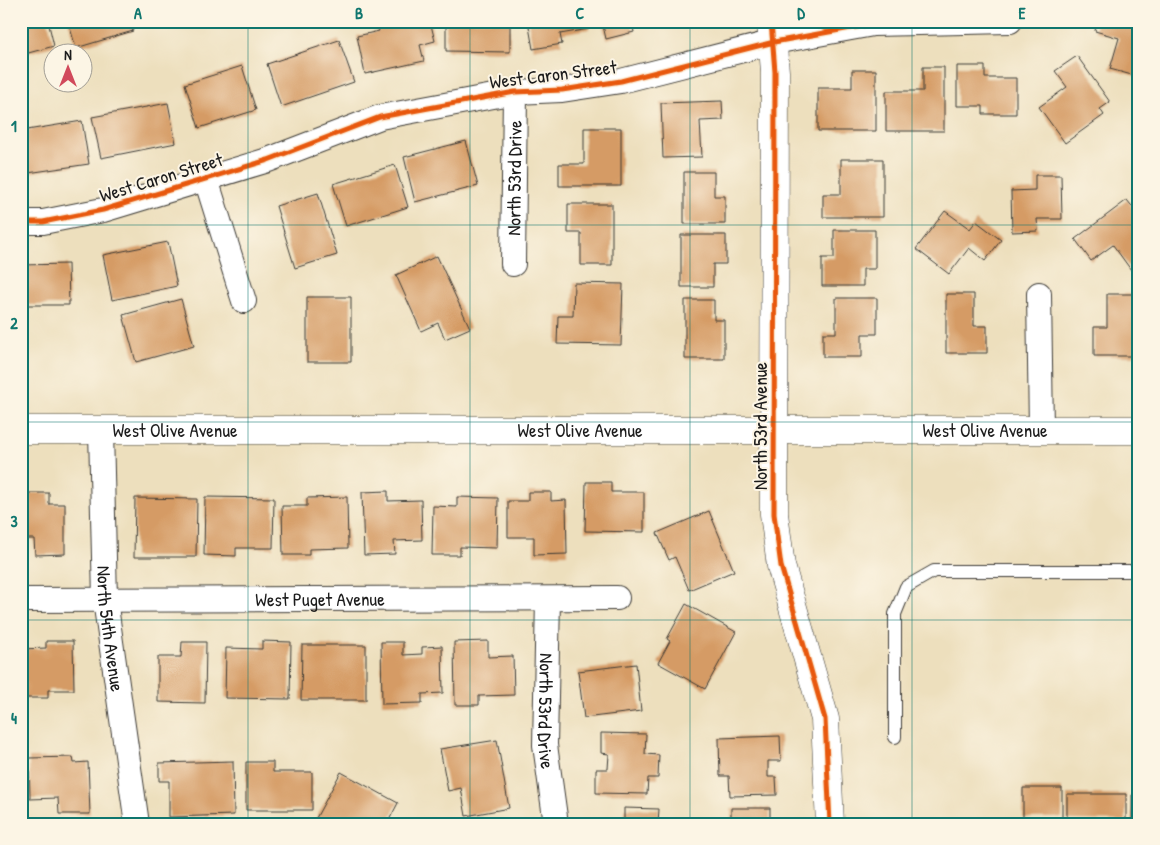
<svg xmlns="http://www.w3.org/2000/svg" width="1160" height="845" font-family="'Patrick Hand',sans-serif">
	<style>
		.building { fill: #d59b65 }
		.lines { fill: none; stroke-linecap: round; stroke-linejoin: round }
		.service-casing { stroke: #3b3934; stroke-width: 14 }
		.minor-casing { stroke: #3b3934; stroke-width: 26 }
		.tertiary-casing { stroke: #3b3934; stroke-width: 29 }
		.secondary-casing { stroke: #3b3934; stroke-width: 29 }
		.service { stroke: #fff; stroke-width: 12 }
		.minor { stroke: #fff; stroke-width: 24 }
		.tertiary { stroke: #fff; stroke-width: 28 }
		.secondary { stroke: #fff; stroke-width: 28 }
		.cycleway-casing { stroke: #fcf5e5; stroke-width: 8 }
		.cycleway { stroke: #e8590c; stroke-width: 5 }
		.grid { fill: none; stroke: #0f766e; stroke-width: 1; stroke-opacity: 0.55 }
		.labels { text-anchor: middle; stroke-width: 4; stroke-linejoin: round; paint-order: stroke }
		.street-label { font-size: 19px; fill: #1c1c1c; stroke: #fcf5e5 }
		.neatline { fill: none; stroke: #0f766e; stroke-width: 2 }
		.grid-label { font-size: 16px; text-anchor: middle; font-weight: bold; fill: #0f766e }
	</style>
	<rect width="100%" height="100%" fill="#fcf5e5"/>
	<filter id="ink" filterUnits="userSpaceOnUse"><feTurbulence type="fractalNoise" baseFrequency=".02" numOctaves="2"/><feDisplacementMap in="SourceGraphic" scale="10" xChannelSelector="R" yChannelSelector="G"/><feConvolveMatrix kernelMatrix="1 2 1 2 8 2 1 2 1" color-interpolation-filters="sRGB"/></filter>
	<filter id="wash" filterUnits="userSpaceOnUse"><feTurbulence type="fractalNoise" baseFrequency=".0096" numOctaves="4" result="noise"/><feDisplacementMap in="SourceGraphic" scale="20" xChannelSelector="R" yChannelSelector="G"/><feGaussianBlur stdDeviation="1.12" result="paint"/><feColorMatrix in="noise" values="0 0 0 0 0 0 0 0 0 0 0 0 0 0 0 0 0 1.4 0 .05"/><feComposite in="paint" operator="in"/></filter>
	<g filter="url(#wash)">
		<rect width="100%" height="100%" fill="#eddfbd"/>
		<g id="blocks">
			<path class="building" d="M21 21H48L54 46 21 55Z
				M68 21H130L133 31 76 48Z
				M377 21H430L435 41 420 45 424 61 365 74 357 36 379 31Z
				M446 21H510V52L446 51Z
				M528 21H588L589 29 560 34 562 44 533 49Z
				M602 21H635L632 23 634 32 606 39Z
				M1097 21H1139V77L1110 69 1119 38 1095 31Z
				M339 40 354 82 281 107 267 64Z
				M1077 56 1110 102 1100 109 1104 115 1065 143 1039 107 1067 87 1055 71Z
				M242 66 256 110 199 128 185 84Z
				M957 66H985V78H1016V114H983V106H957Z
				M923 67H944V131H886V91H923Z
				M852 70H876V131H818V88H852Z
				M722 101 723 120 700 121 702 157 663 158 661 103Z
				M168 103 176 143 101 158 92 117Z
				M82 121 89 164 21 174V131Z
				M584 128H621V186H559V164H584Z
				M466 141 478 186 415 202 404 157Z
				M841 159H883V217H823V194H841Z
				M395 165 408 207 346 226 333 184Z
				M684 172H714V196H725V224H684Z
				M1035 175H1061L1062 219H1037L1038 231 1012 232 1011 191 1035 190Z
				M318 193 337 255 295 268 276 206Z
				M1127 200 1139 215V264L1131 270 1113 245 1091 261 1075 239Z
				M568 204H612V265H581V233H568Z
				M945 211 970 229 976 221 1001 240 985 261 969 248 949 274 916 249Z
				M834 230H875V269H863V286H822V258H834Z
				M681 235H726V264H713V287H681Z
				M168 242 177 286 112 300 103 255Z
				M437 256 470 328 445 339 438 323 421 331 396 275Z
				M68 264 69 305H21V265Z
				M574 283 623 284 621 345 557 344 558 316H573Z
				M946 294H974V326H987V353H946Z
				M1107 294H1138V356H1094V327H1107Z
				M307 297H351V362H307Z
				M836 298H877V334H862V357H823V333H836Z
				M181 299 194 346 136 362 123 315Z
				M685 300H714V320H724V359H685Z
				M586 482H611V492H644V532L585 531Z
				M388 491V501L421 500 422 540 394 541 395 554 364 555 362 492Z
				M528 492H551V501L566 500 567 554 534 555V537H508V501H528Z
				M26 493H49V504H65V554L35 555 34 539H21V503L26 502Z
				M205 497 274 498 273 548H236V556L204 555Z
				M347 497 348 548 309 549V555H283L282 506H307V498Z
				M457 497 498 498 497 548 460 547V555H432L433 506 457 507Z
				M135 498 197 499 196 557H134Z
				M709 511 734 571 689 590 675 557 669 560 657 533Z
				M686 604 736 632 705 689 658 663 670 641 667 639Z
				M46 641H73L74 690H48V698H21V649L46 648Z
				M262 641 291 642 290 699 225 698 226 648 262 649Z
				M488 641V657L513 656 514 695 479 696V705H455L454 642Z
				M182 642H206L205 703 158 702V657H181Z
				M381 642H403V655L422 654V647L442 646 443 693 422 694V703L382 704Z
				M302 645H366V700H301Z
				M636 664 641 711 584 718 578 671Z
				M601 733 646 734 645 754 659 755 658 778H648L647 794 596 793V769H608L609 754 601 753Z
				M780 736 781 761H768V777H776L777 795 730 796 729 776H720L719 738Z
				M497 740 509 808 466 816 461 788 448 791 440 749Z
				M73 757 74 763 88 762 90 814H59L58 798 30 799 29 758Z
				M233 761 234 815 169 817V781H159V763Z
				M246 762H273V772H312V810H246Z
				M341 772 398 803 387 824H326L316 818Z
				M1023 788H1062V818H1023Z
				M1067 794H1126V821L1067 820Z
				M1132 795H1139V824H1132Z
				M624 808 659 809 658 824H624Z
				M731 808H770V824H731Z"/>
		</g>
	</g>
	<g filter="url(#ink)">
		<use href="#blocks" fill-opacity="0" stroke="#3b3934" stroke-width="1"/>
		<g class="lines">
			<defs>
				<path id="service" d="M895 737V614L906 587 934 571H1139"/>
				<g id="minor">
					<path d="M206 179 244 301"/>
					<path d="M21 222H43L103 210 268 160 380 117 515 92 562 90 621 81 774 42 873 24 1010 21"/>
					<path id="s1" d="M513 264 515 92"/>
					<path d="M1039 294 1041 430"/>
					<path id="s2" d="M101 430 105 600 137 824"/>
					<path id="s3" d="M548 599 545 745 556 824"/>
					<path id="s4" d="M21 600 617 598"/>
				</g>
				<path id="tertiary" d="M771 21 775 72 774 514 781 566 825 719 830 824"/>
				<g id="secondary">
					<path id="s5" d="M21 430H1139"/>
				</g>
			</defs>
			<use href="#service" class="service-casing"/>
			<use href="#minor" class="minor-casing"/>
			<use href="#tertiary" class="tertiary-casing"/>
			<use href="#secondary" class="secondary-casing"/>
			<use href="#service" class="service"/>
			<use href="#minor" class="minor"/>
			<use href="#tertiary" class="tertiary"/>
			<use href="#secondary" class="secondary"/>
			<defs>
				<path id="cycleway" d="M771 21 775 72 774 514 781 566 825 719 830 824
					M21 222H43L103 210 268 160 380 117 515 92 562 90 621 81 774 42 873 24 1010 21"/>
			</defs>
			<use href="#cycleway" class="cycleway-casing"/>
			<use href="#cycleway" class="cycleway"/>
		</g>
	</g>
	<path class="grid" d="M248 21V824M470 21V824M690 21V824M912 21V824M21 225H1139M21 422H1139M21 620H1139"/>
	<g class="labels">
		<g class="street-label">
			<text transform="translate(553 74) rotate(-7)" y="7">West Caron Street</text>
			<text transform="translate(161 177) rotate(-17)" y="7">West Caron Street</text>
			<text dy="7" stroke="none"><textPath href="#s1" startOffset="86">North 53rd Drive</textPath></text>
			<text transform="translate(760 426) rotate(-90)" y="7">North 53rd Avenue</text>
			<text dy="7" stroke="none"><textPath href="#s5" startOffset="559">West Olive Avenue</textPath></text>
			<text dy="7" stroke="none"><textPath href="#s5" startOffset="154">West Olive Avenue</textPath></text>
			<text dy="7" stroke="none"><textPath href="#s5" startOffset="964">West Olive Avenue</textPath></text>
			<text dy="7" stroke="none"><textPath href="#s4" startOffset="299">West Puget Avenue</textPath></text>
			<text dy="7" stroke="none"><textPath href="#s2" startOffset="199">North 54th Avenue</textPath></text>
			<text dy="7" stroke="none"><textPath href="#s3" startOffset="112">North 53rd Drive</textPath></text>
		</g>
	</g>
	<rect width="1160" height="845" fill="none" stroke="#fcf5e5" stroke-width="55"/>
	<g transform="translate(68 68)"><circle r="24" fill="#fcf5e5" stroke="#a29e95"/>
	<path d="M0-4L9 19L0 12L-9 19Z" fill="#d1495b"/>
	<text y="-8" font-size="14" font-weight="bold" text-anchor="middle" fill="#1c1c1c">N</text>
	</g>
	<rect x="28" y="28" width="1104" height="790" class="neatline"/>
	<g class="grid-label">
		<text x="138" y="19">A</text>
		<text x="359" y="19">B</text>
		<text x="580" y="19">C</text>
		<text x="801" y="19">D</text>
		<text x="1022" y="19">E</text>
		<text x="14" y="132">1</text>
		<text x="14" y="329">2</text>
		<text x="14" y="527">3</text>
		<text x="14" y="724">4</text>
	</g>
</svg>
